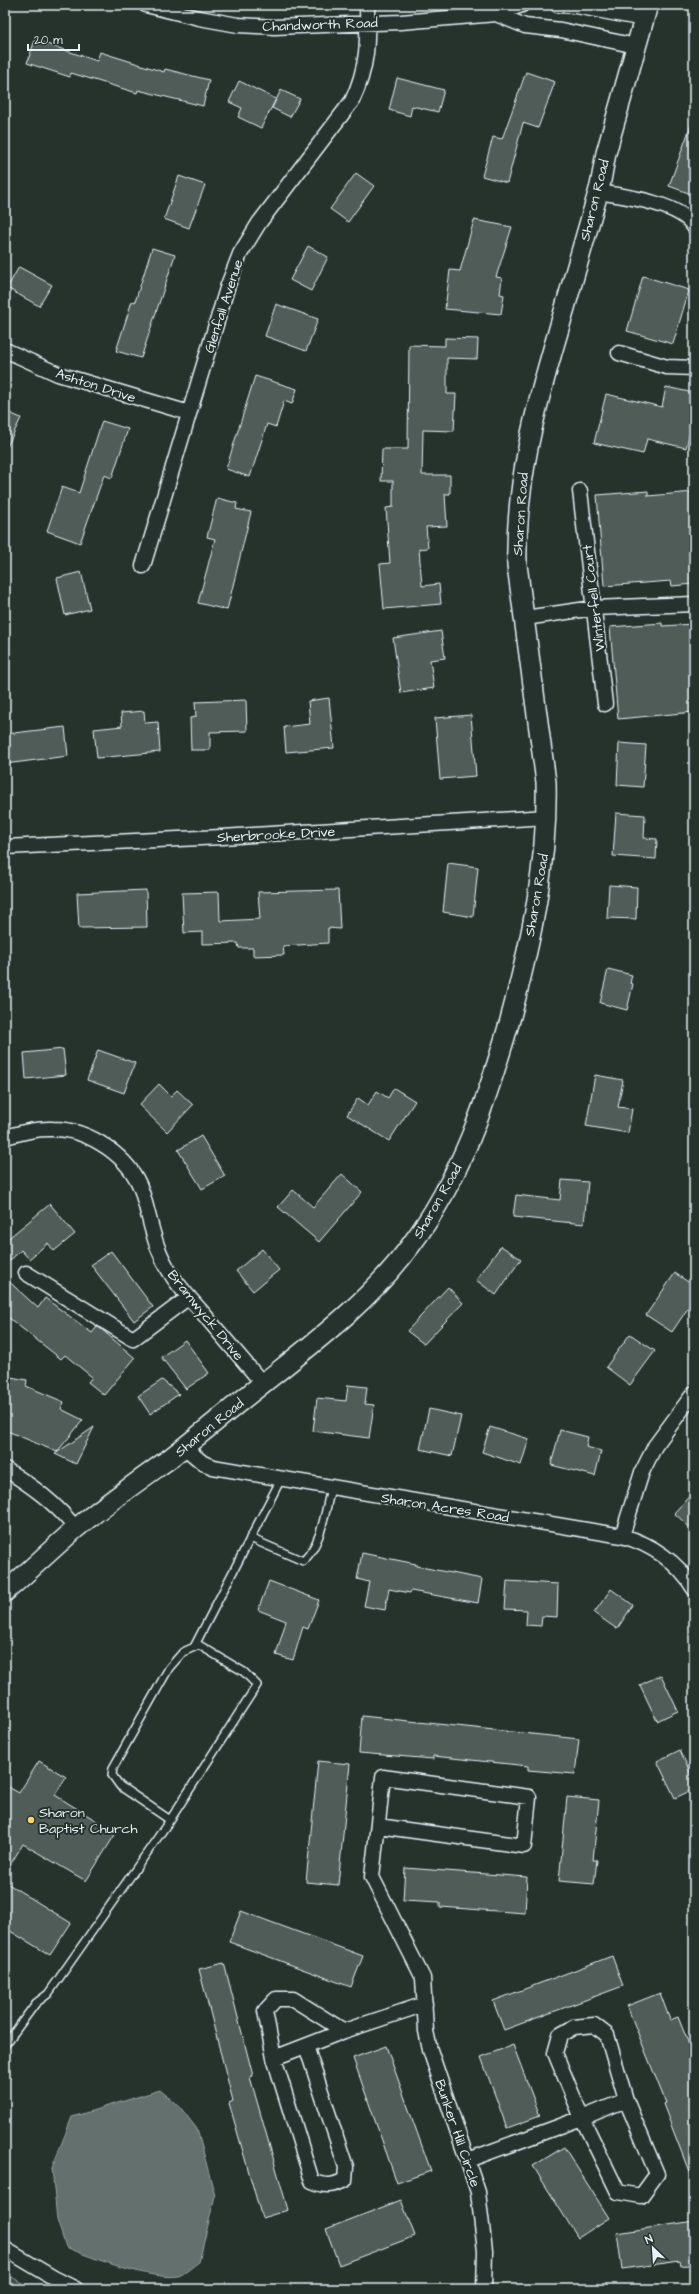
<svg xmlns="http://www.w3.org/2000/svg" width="699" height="2294" font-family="'Architects Daughter',sans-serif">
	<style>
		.green { fill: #3e4b47; stroke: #939ea0 }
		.water { fill: #636f6d; stroke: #98a3a5 }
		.building { fill: #505c59; stroke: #e8f1f8 }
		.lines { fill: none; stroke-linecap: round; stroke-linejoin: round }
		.lane-casing { stroke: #e8f1f8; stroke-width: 10 }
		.street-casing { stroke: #e8f1f8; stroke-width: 17 }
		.secondary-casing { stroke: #e8f1f8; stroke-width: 22 }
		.lane { stroke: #26332d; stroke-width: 7 }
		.street { stroke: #26332d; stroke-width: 14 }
		.secondary { stroke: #26332d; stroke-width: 19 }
		.poi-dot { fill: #ffd166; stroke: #26332d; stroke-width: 1.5 }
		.labels { text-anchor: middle; stroke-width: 4; stroke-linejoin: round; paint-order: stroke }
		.street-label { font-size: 14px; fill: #e8f1f8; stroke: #26332d }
		.poi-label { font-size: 14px; fill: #e8f1f8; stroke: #26332d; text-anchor: start }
	</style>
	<rect width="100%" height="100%" fill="#26332d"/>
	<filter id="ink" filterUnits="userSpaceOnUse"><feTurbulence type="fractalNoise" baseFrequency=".025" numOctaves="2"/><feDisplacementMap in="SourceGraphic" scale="8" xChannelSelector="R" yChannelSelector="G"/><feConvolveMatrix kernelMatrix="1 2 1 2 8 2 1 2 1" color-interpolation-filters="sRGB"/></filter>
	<g filter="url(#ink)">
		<path class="green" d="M5 2273 32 2289H5Z"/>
		<path class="water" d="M160 2090 180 2107 197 2129 215 2196 199 2262C193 2266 185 2274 178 2276 155 2281 88 2257 66 2247L57 2220 52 2168 72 2117Z"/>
		<path class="building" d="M35 40 97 61 100 52 164 72 165 69 209 80 203 106 138 90 137 93 71 73 70 77 27 63Z
			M526 72 555 82 538 128 523 123 507 183 482 176 493 137 502 139Z
			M397 78 444 90 438 112 412 106 410 116 389 110Z
			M239 81 276 99 261 128 238 117 242 108 229 102Z
			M281 90 300 99 290 117 272 108Z
			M692 122H694V195L669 186Z
			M356 173 374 186 348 222 330 209Z
			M179 176 205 185 189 228 164 219Z
			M474 220 512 227 496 277 502 278 500 294 504 295 501 314 445 309 450 270 460 271Z
			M308 246 328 257 311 291 290 280Z
			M152 248 175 255 141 358 116 351 132 301 135 302Z
			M19 267 52 285 39 306 7 288Z
			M643 276 689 290 673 344 627 331Z
			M276 304 318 319 306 351 265 336Z
			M445 338 478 339 477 359 447 358V394H456L454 431 423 430 422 475H450V494H445L447 526 426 527 428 548 419 549 422 586 439 584 441 604 384 609 380 564 390 563 386 508 393 507V481H381L382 449H408L409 345 445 346Z
			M255 376 297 389 292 404 284 401 276 427 267 424 250 477 226 469Z
			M666 387 694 393V414L686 448 647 439 643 454 594 443 606 394 662 407Z
			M5 411 21 418 5 451Z
			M102 421 128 429 112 478 104 475 80 543 47 531 62 487 79 493Z
			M648 491V496L694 492V584L672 586 671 581 604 586 597 495Z
			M217 498 237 503 236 509 251 512 227 610 198 603 215 539 207 537Z
			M81 572 90 609 65 615 57 578Z
			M662 623V626L694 624V712L618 719 610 627Z
			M441 631 445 658 430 660 434 688 401 693 393 638Z
			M329 698 334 748 286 752 284 727 310 724 308 701Z
			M246 700 247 731 210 732V750H191L190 718 196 717 195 702Z
			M144 711 145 723 158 722 160 752 97 758 94 729 122 726 121 713Z
			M471 715 476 776 440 779 435 718Z
			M65 727 68 756 5 764V734Z
			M619 743 646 745 643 787 617 785Z
			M616 813 645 815 644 838 657 839 656 859 613 856Z
			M448 863 478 867 473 917 443 912Z
			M609 885 637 887 636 919 607 918Z
			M146 890 147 927 79 928 77 893Z
			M338 890 340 929 328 928V943L283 946 284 955 253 956V948H239L238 943 202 944V932L184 933 182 893 219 892 220 921 260 919 258 892Z
			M608 969 632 975 630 983 633 984 627 1010 600 1003Z
			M63 1049 66 1075 26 1079 24 1053Z
			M98 1050 135 1063 124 1093 87 1080Z
			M595 1075 623 1080 618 1107 632 1109 628 1133 586 1126Z
			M159 1084 171 1096 177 1090 193 1105 167 1132 139 1105Z
			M394 1088 415 1101 389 1141 347 1115 358 1098 368 1105 377 1091 388 1098Z
			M201 1136 225 1176 202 1189 178 1150Z
			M342 1174 362 1192 319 1242 278 1207 293 1190 313 1207Z
			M562 1180 588 1182 584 1224 513 1217 516 1195 560 1200Z
			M50 1204 75 1234 54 1251 48 1243 29 1259 21 1250 5 1265V1241Z
			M501 1246 521 1259 496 1295 476 1280Z
			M262 1249 279 1270 253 1291 236 1271Z
			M111 1251 153 1307 134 1321 91 1265Z
			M675 1273 694 1286V1299L672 1332 646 1315Z
			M5 1278 38 1308 45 1298 92 1333 97 1327 100 1328 135 1358 104 1395 88 1382 92 1377 65 1355 61 1359 5 1315Z
			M448 1287 463 1303 424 1344 407 1331Z
			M630 1334 655 1351 630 1385 606 1367Z
			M185 1340 209 1373 186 1389 161 1357Z
			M5 1376 27 1380 26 1386 64 1402 61 1409 83 1420 57 1452 5 1430Z
			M162 1380 179 1394 150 1414 138 1396Z
			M348 1385 367 1387 365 1404 374 1405 369 1438 313 1431 317 1398 346 1401Z
			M429 1409 461 1416 452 1456 420 1449Z
			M94 1427 76 1464 55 1454Z
			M490 1427 529 1439 521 1465 482 1452Z
			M560 1430 588 1437 586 1447 601 1451 595 1476 551 1465Z
			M694 1491V1531L674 1513Z
			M362 1553 416 1564V1566L482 1579 478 1603 411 1591 410 1593 389 1589 385 1610 364 1606 369 1582 357 1579Z
			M269 1581 319 1600 308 1629 303 1627 293 1660 276 1655 286 1621 258 1610Z
			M507 1581 558 1584 557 1617 542 1616 541 1626 526 1625 527 1610 505 1609Z
			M611 1589 633 1605 617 1629 594 1613Z
			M661 1675 678 1711 657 1721 640 1685Z
			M362 1716 579 1739 575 1774 528 1770V1766L433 1756V1759L359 1753Z
			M680 1750 694 1781V1789L675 1798 657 1761Z
			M39 1761 66 1777 55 1795 116 1833 86 1881 23 1844 5 1873V1785L19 1793Z
			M318 1761 350 1764 338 1885 306 1882Z
			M567 1797 599 1800 593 1860H597L594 1884 559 1881Z
			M405 1868 527 1877 525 1913 440 1907V1902L403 1900Z
			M5 1882 71 1923 50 1955 5 1928Z
			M241 1911 363 1956 351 1987 229 1942Z
			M612 1956 623 1986 504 2030 493 2001Z
			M224 1963 253 2076 250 2077 288 2210 262 2218 229 2103 233 2101 199 1969Z
			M660 1993 670 2020 678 2017 694 2057 693 2182 663 2104 666 2103 627 2006Z
			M513 2045 540 2116 507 2128 481 2057Z
			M386 2046 431 2171 397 2183 353 2058Z
			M564 2147 609 2218 578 2238 533 2166Z
			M401 2200 415 2236 339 2265 326 2229Z
			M694 2221V2264L681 2266 680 2261 622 2269 617 2233Z"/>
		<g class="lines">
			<defs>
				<path id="lane" d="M250 1538 303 1561C322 1544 325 1511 331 1488
					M194 1647 281 1479
					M5 2045 36 2003 48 1994 170 1820 257 1685 244 1672 199 1645 183 1652 169 1668 113 1768 112 1775 120 1786 170 1820"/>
				<path id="street" d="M146 5 199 18 238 25 274 27 401 22 496 14
					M522 5 496 14 525 26 561 30 636 46
					M558 5 576 6 644 19
					M598 192C623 196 681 203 694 227
					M5 350 58 374 189 413
					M619 353 667 367 694 368
					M580 491 605 704
					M143 566 228 285 240 254 259 223 352 101C368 67 368 42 367 5
					M525 618 594 608 694 604
					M5 847 222 837 547 817
					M5 1137C21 1133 36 1128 53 1129 89 1129 131 1157 142 1192 152 1225 153 1247 173 1277 181 1289 192 1301 202 1312 222 1336 243 1360 263 1384
					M26 1273 133 1339 189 1297
					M184 1447 203 1463 213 1467 622 1536C651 1544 678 1562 694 1589
					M5 1469C32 1486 56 1503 76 1529
					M622 1536 642 1472 655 1446 694 1393
					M378 1826 524 1846 529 1797 383 1777 372 1877 423 1978 426 2031 430 2050 478 2192 485 2251 484 2289
					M344 2031 274 2058 265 2011 276 1999H293L344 2031 425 2004
					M274 2058 312 2181C326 2187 332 2186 345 2180L346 2167 306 2046
					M468 2160 582 2118 618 2192 641 2196 657 2174 626 2100 582 2118 555 2053 560 2035 574 2027 594 2025 607 2035 626 2100
					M5 2249 54 2278 76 2289"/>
				<path id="secondary" d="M5 1592C28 1572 51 1550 74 1530 104 1505 137 1482 169 1459 200 1435 230 1409 261 1385 315 1342 370 1301 411 1245 461 1178 487 1100 510 1020 531 942 548 863 546 782L517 565C515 485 535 409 558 332 572 284 586 235 600 186L606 153 648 5"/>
			</defs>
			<use href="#lane" class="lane-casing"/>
			<use href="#street" class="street-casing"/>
			<use href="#secondary" class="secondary-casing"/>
			<use href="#lane" class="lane"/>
			<use href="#street" class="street"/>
			<use href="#secondary" class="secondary"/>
		</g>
	</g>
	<circle class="poi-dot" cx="31" cy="1820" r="4"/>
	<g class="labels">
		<g class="street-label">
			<text transform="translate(320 24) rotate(-2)" y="5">Chandworth Road</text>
			<text transform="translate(594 200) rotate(-76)" y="5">Sharon Road</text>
			<text transform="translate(223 306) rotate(-72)" y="5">Glenfall Avenue</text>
			<text transform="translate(96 385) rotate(18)" y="5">Ashton Drive</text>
			<text transform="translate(520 514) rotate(-86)" y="5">Sharon Road</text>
			<text transform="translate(593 598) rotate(-97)" y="5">Winterfell Court</text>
			<text transform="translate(276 834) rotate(-3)" y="5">Sherbrooke Drive</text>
			<text transform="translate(536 895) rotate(-80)" y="5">Sharon Road</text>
			<text transform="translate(437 1201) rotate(-60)" y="5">Sharon Road</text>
			<text transform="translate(206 1315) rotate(51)" y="5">Bramwyck Drive</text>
			<text transform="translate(209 1427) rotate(-39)" y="5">Sharon Road</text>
			<text transform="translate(445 1507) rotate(9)" y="5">Sharon Acres Road</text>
			<text transform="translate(458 2133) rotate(71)" y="5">Bunker Hill Circle</text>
		</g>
		<g class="poi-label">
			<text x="39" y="1817">Sharon<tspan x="39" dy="16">Baptist Church</tspan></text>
		</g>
	</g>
	<rect width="699" height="2294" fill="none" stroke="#26332d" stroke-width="20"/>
	<rect x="10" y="10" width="679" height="2274" fill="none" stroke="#e8f1f8" stroke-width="1.5" filter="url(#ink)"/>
	<g transform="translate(653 2248) rotate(335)" stroke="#26332d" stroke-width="3" paint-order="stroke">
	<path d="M0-3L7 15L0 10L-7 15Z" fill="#e8f1f8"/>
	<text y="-6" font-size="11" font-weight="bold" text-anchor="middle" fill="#e8f1f8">N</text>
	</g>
	<path d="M28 44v6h51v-6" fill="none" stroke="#e8f1f8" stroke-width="2"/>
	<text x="34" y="44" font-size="12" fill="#e8f1f8" stroke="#26332d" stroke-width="3" paint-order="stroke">20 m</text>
</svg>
